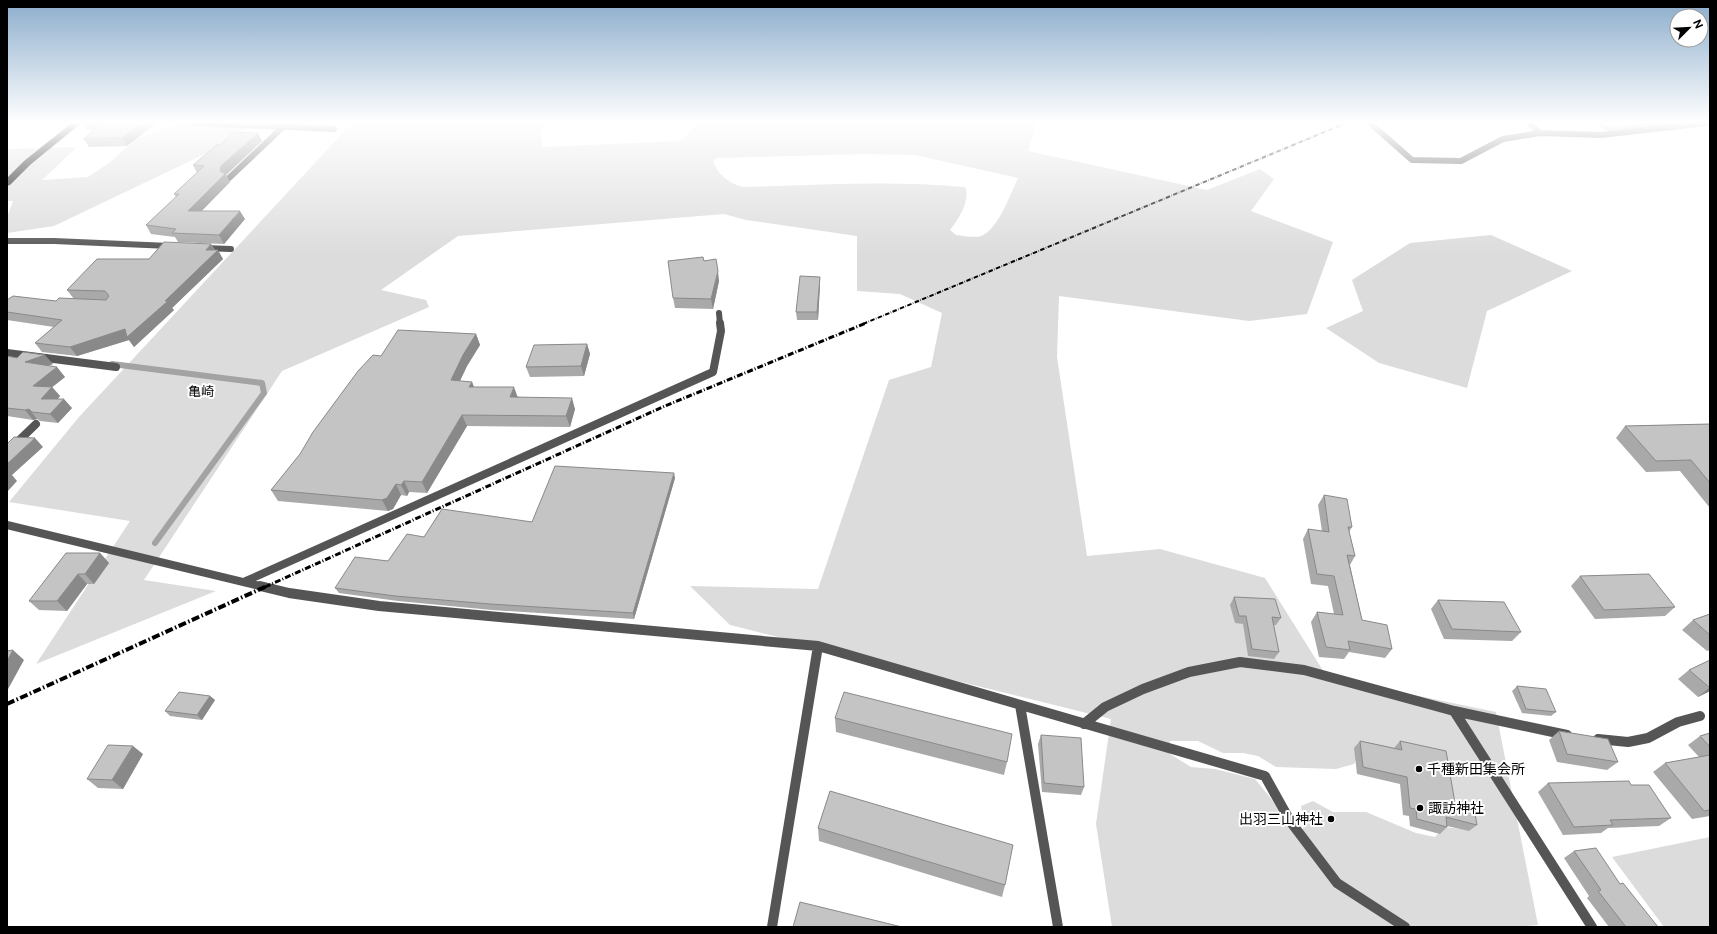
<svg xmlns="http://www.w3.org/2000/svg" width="1717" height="934" font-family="'Public Sans','Noto Sans JP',sans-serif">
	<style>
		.green { fill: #dcdcdc; fill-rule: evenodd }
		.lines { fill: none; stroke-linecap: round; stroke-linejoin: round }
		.stream-far1 { stroke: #a3a3a3; stroke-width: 4.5 }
		.stream { stroke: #a3a3a3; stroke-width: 6 }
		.highway-casing { stroke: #dbdbdb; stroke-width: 2 }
		.street-far2 { stroke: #555; stroke-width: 6 }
		.street-far1 { stroke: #555; stroke-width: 8 }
		.street { stroke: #555; stroke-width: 10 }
		.highway { fill: #000; fill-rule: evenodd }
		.rail-far2 { stroke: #000; stroke-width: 2; stroke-dasharray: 4.5 1.5 0.5 1.5; stroke-linecap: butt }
		.rail-far1 { stroke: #000; stroke-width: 3; stroke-dasharray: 6 2 1 2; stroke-linecap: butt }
		.rail { stroke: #000; stroke-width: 4; stroke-dasharray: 8 2.5 1.5 2.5; stroke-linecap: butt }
		.wall { fill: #a9a9a9 }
		.shaded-wall { fill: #898989 }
		.building { fill: #c4c4c4; stroke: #898989 }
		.poi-dot { fill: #000; stroke: #fff; stroke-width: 1.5 }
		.labels { text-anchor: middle; stroke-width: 4; stroke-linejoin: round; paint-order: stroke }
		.neighbourhood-label { font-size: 13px; fill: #000; stroke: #fff }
		.near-poi-label { font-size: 14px; fill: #000; stroke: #fff; text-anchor: start }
	</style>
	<rect width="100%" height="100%" fill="#fff"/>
	<path class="green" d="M180 123H255L209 152 54 226 7 233V217L13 201H7V149L77 147 42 180 88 177 109 163 136 139Z
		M352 123H546L541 130 542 147 680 141 699 123H1037L1028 151 1207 190 1260 169 1274 179 1251 211 1333 242 1307 314 1249 321 1059 296 1057 357 1087 556 1160 549 1265 578 1327 677 1496 712 1538 925 1515 927H1112L1096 824 1111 719 730 625 690 586 818 589 889 380 931 367 942 313 900 294 857 291V236L746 220 724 214 458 236 381 290 426 300 429 307 282 371 144 580 216 591 36 664 130 521 9 502 79 417ZM865 154 915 155 1018 178C1011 193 998 230 981 236 975 238 963 236 956 235L950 230C958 220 971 200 965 187 893 180 817 185 744 187 731 185 717 174 713 161L717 158ZM1170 741H1198L1223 753H1243L1258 756 1276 767 1336 769 1354 764 1359 753 1462 802 1468 811 1470 830 1444 827 1435 837 1416 833 1366 812H1333L1313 801 1301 806 1305 823 1301 834 1285 825 1273 801 1255 779 1215 769 1191 767 1170 754Z
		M1491 235 1572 271 1487 311 1467 388 1379 363 1326 328 1363 311 1352 280 1410 243Z
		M1710 837V927H1664L1612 857Z"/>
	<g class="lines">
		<path class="stream-far1" d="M1599 123 1610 130 1659 123"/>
		<path class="stream" d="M112 364 262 383 264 393 155 543"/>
		<defs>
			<path id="highway" d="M72 123H81L30 165 10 185 7 186V178L24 161Z"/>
		</defs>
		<use href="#highway" class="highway-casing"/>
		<path class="street-far2" d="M194 123 334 129
			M1370 123 1412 160 1461 161 1503 139 1540 133 1601 135 1706 123
			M1529 123 1540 133
			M229 178 283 127
			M7 241H54L170 246
			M204 248 231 249
			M719 313 720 324"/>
		<path class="street-far1" d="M7 353 116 367
			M7 452 36 424
			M7 525 264 587
			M246 581 713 372 721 331 720 323"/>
		<path class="street" d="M260 586 289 593 379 606 818 646 1265 776 1290 821 1337 883 1405 927
			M1020 705 1058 927
			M1454 711 1592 927
			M1084 724 1105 707 1143 689 1189 672 1240 662 1304 670 1454 711 1567 735
			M1598 739 1628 742 1648 738 1678 722 1700 716
			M772 927 818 646"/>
		<use href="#highway" class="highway"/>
		<path class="rail-far2" d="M863 324 1346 123"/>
		<path class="rail-far1" d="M265 587 665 406 866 323"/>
		<path class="rail" d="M7 704 267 586"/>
	</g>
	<path class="wall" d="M83 123H156L127 146 89 147 84 139 94 130H87Z
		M262 141 226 175 230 182 201 211 245 219 224 244 178 242 175 237 151 234 146 225 176 197 174 194 197 173 193 165 220 145Z
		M211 244 215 250 223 259 172 308 174 310 134 347 129 340 77 356 42 352 35 343 54 327 7 320V300L56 301 74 299 67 290 149 259Z
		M719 281 713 309 675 308 673 298Z
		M820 284 818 320H797L796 312Z
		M476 334 480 345 467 366 460 381 472 382 474 387 575 409 570 427 467 426 427 493 409 492 407 496 401 495 393 509 388 511 278 501 271 490 381 356Z
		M587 344 590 354 584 376 530 377 526 367Z
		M7 356 53 364 48 366 65 377 52 387 60 396 58 399 72 408 58 423 40 421 37 419 33 420 7 416Z
		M1710 424V508L1680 471 1646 472 1616 438 1625 426Z
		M675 478 634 619 492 610 398 601 339 593 335 588 388 561 424 537 532 522Z
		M1324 495 1352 527 1349 532 1355 556 1350 565 1362 620 1392 649 1385 658 1349 652 1344 659 1319 657 1311 622 1317 612 1334 614 1328 586 1311 584 1303 539 1308 529 1322 531 1318 505Z
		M100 553 109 563 94 584H87L67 611 39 610 29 601Z
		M1580 576 1675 607 1665 616 1595 619 1571 586Z
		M1234 597 1281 618 1276 625H1273L1279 652 1274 659 1248 656 1243 624 1235 623 1230 605Z
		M1438 600 1521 632 1512 641 1444 639 1431 609Z
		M1710 614V650L1707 651 1682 630 1693 620Z
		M1710 660V691L1698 697 1678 679 1689 670Z
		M1517 686 1556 712 1551 716 1522 713 1512 691Z
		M210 696 215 700 202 720 170 716 165 711Z
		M835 718 1007 762 1004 775 836 732Z
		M1559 731 1618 762 1607 770 1557 762 1549 740Z
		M1710 733V816L1692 819 1653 772 1665 763 1699 757 1688 745 1700 736Z
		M1041 735 1084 787 1081 795 1042 792 1038 744Z
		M1360 741 1394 748 1400 741 1455 803 1477 825 1469 831 1447 826V827L1440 834 1410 826 1409 816 1403 815 1400 784 1357 774 1354 748Z
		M143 754 123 789 98 788 87 779Z
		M1548 783 1631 785 1671 818 1659 826 1608 828 1601 833 1563 835 1538 792Z
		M818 828 1005 885 1002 897 819 841Z
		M1574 851 1620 884 1658 927H1609L1587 898 1589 896 1564 858Z"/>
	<path class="shaded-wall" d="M142 123H156L127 146 122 138Z
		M258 133 262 141 226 175 230 182 193 220 188 211 220 171 221 166Z
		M240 211 245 219 224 244 219 235Z
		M211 244 216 252 218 250 223 259 172 308 174 310 134 347 129 340 77 356 70 347 165 301Z
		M718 271 719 281 713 309 711 299Z
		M820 277V284L818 320 817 312Z
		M476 334 480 345 467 366 455 391 451 380 463 355Z
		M587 344 590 354 584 376 581 366Z
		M45 355 53 364 32 371 25 362Z
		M57 367 65 377 41 396 33 386Z
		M472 382 476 393 469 387Z
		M52 387 60 396 49 408 41 399Z
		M514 387 518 398 510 397Z
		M572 398 575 409 570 427 566 416Z
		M64 399 72 408 58 423 50 414Z
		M29 409 37 419 33 420 25 410Z
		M462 415 467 426 427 493 422 482Z
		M35 438 43 447 12 475 17 481 7 492V464Z
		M674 473 675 478 634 619 633 613Z
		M404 481 409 492 407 496 401 485Z
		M396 484 401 495 393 509 388 511 382 500Z
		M100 553 109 563 94 584 85 574Z
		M78 574 87 584 67 611 57 601Z
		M13 650 24 660 7 691V661Z
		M1710 687V691L1698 697Z
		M210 696 215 700 202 720 197 715Z
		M133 746 143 754 123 789 112 780Z"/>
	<path class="building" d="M102 123H142L122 138 84 139Z
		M234 132 258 133 221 166 220 171 225 174 188 211H240L219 235 172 233 176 229 146 225 179 194H174L204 166 193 165 217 145H220Z
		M164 242 211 244 206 250H218L165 301H168L127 337 125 329 70 347 35 343 62 320 7 312V300L13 296 56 301 59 298 106 300 109 296 105 291 67 290 97 259H149Z
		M703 257 704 261 716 259 718 271 711 299 673 298 668 261Z
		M800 276 820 277 817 312H796Z
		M398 330 476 334 463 355 451 380 472 382 469 387H514L510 397 572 398 566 416 462 415 422 482 404 481 401 485 396 484 387 498 382 500 271 490 300 454 313 432 358 371 373 355 381 356Z
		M587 344 581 366 526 367 534 345Z
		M23 352 45 355 25 362 57 367 33 386 52 387 41 399H64L50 414 32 412 29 409 25 410 7 408V356L17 358Z
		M1710 424V483L1691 460 1656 461 1625 426Z
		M14 437 35 438 7 464V444Z
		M555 466 674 473 633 613 490 604 395 596 335 588 355 557 388 561 407 534 424 537 442 509 532 522Z
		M1324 495 1347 499 1352 527H1348L1355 556 1347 555 1362 620 1387 625 1392 649 1348 641 1350 650 1326 647 1317 612 1343 615 1334 576 1317 574 1308 529 1329 532Z
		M66 553H100L85 574H78L57 601H29Z
		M1649 574 1675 607 1604 610 1580 576Z
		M1234 597 1275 599 1281 618 1272 617 1279 652 1252 649 1246 616H1239Z
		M1438 600 1504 602 1521 632 1452 629Z
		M1710 614V635L1693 620Z
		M13 650 7 661V651Z
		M1710 660V687H1709L1689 670Z
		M1517 686 1546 689 1556 712 1526 709Z
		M179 692 210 696 197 715 165 711Z
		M844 692 1012 734 1007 762 835 718Z
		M1559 731 1608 739 1618 762 1567 754Z
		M1710 733V747L1700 736Z
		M1041 735 1081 738 1084 787 1044 783Z
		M1360 741 1402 750 1400 741 1446 751 1455 803 1474 808 1477 825 1446 817 1447 827 1417 819 1416 809 1410 808 1407 777 1363 767Z
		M108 745 133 746 112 780 87 779Z
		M1710 755V810L1704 811 1665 763Z
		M1629 781 1631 785H1649L1671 818 1610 820 1613 825 1574 827 1548 783Z
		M830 791 1013 845 1005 885 818 828Z
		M1596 848 1620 884 1623 883 1658 927H1626L1598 891 1601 890 1574 851Z
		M800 902 902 927H793Z"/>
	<linearGradient id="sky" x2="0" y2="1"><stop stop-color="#8cadcc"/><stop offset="0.48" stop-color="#fff"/><stop offset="1" stop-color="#fff" stop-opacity="0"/></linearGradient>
	<rect width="1717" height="254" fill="url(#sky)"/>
	<g class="poi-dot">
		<circle cx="1419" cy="769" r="4"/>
		<circle cx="1420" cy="808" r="4"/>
		<circle cx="1331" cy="819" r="4"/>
	</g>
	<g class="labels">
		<g class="neighbourhood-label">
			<text x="201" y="396">亀崎</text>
		</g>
		<g class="near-poi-label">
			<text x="1427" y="774">千種新田集会所</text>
			<text x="1428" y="813">諏訪神社</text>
			<text x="1323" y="824" text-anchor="end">出羽三山神社</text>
		</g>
	</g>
	<rect width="1717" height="934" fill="none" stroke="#000000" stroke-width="16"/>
	<g transform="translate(1689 28) rotate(66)"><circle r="19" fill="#ffffff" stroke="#999999"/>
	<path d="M0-3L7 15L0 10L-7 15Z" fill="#000000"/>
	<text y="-6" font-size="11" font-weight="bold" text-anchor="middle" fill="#000000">N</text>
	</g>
</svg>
